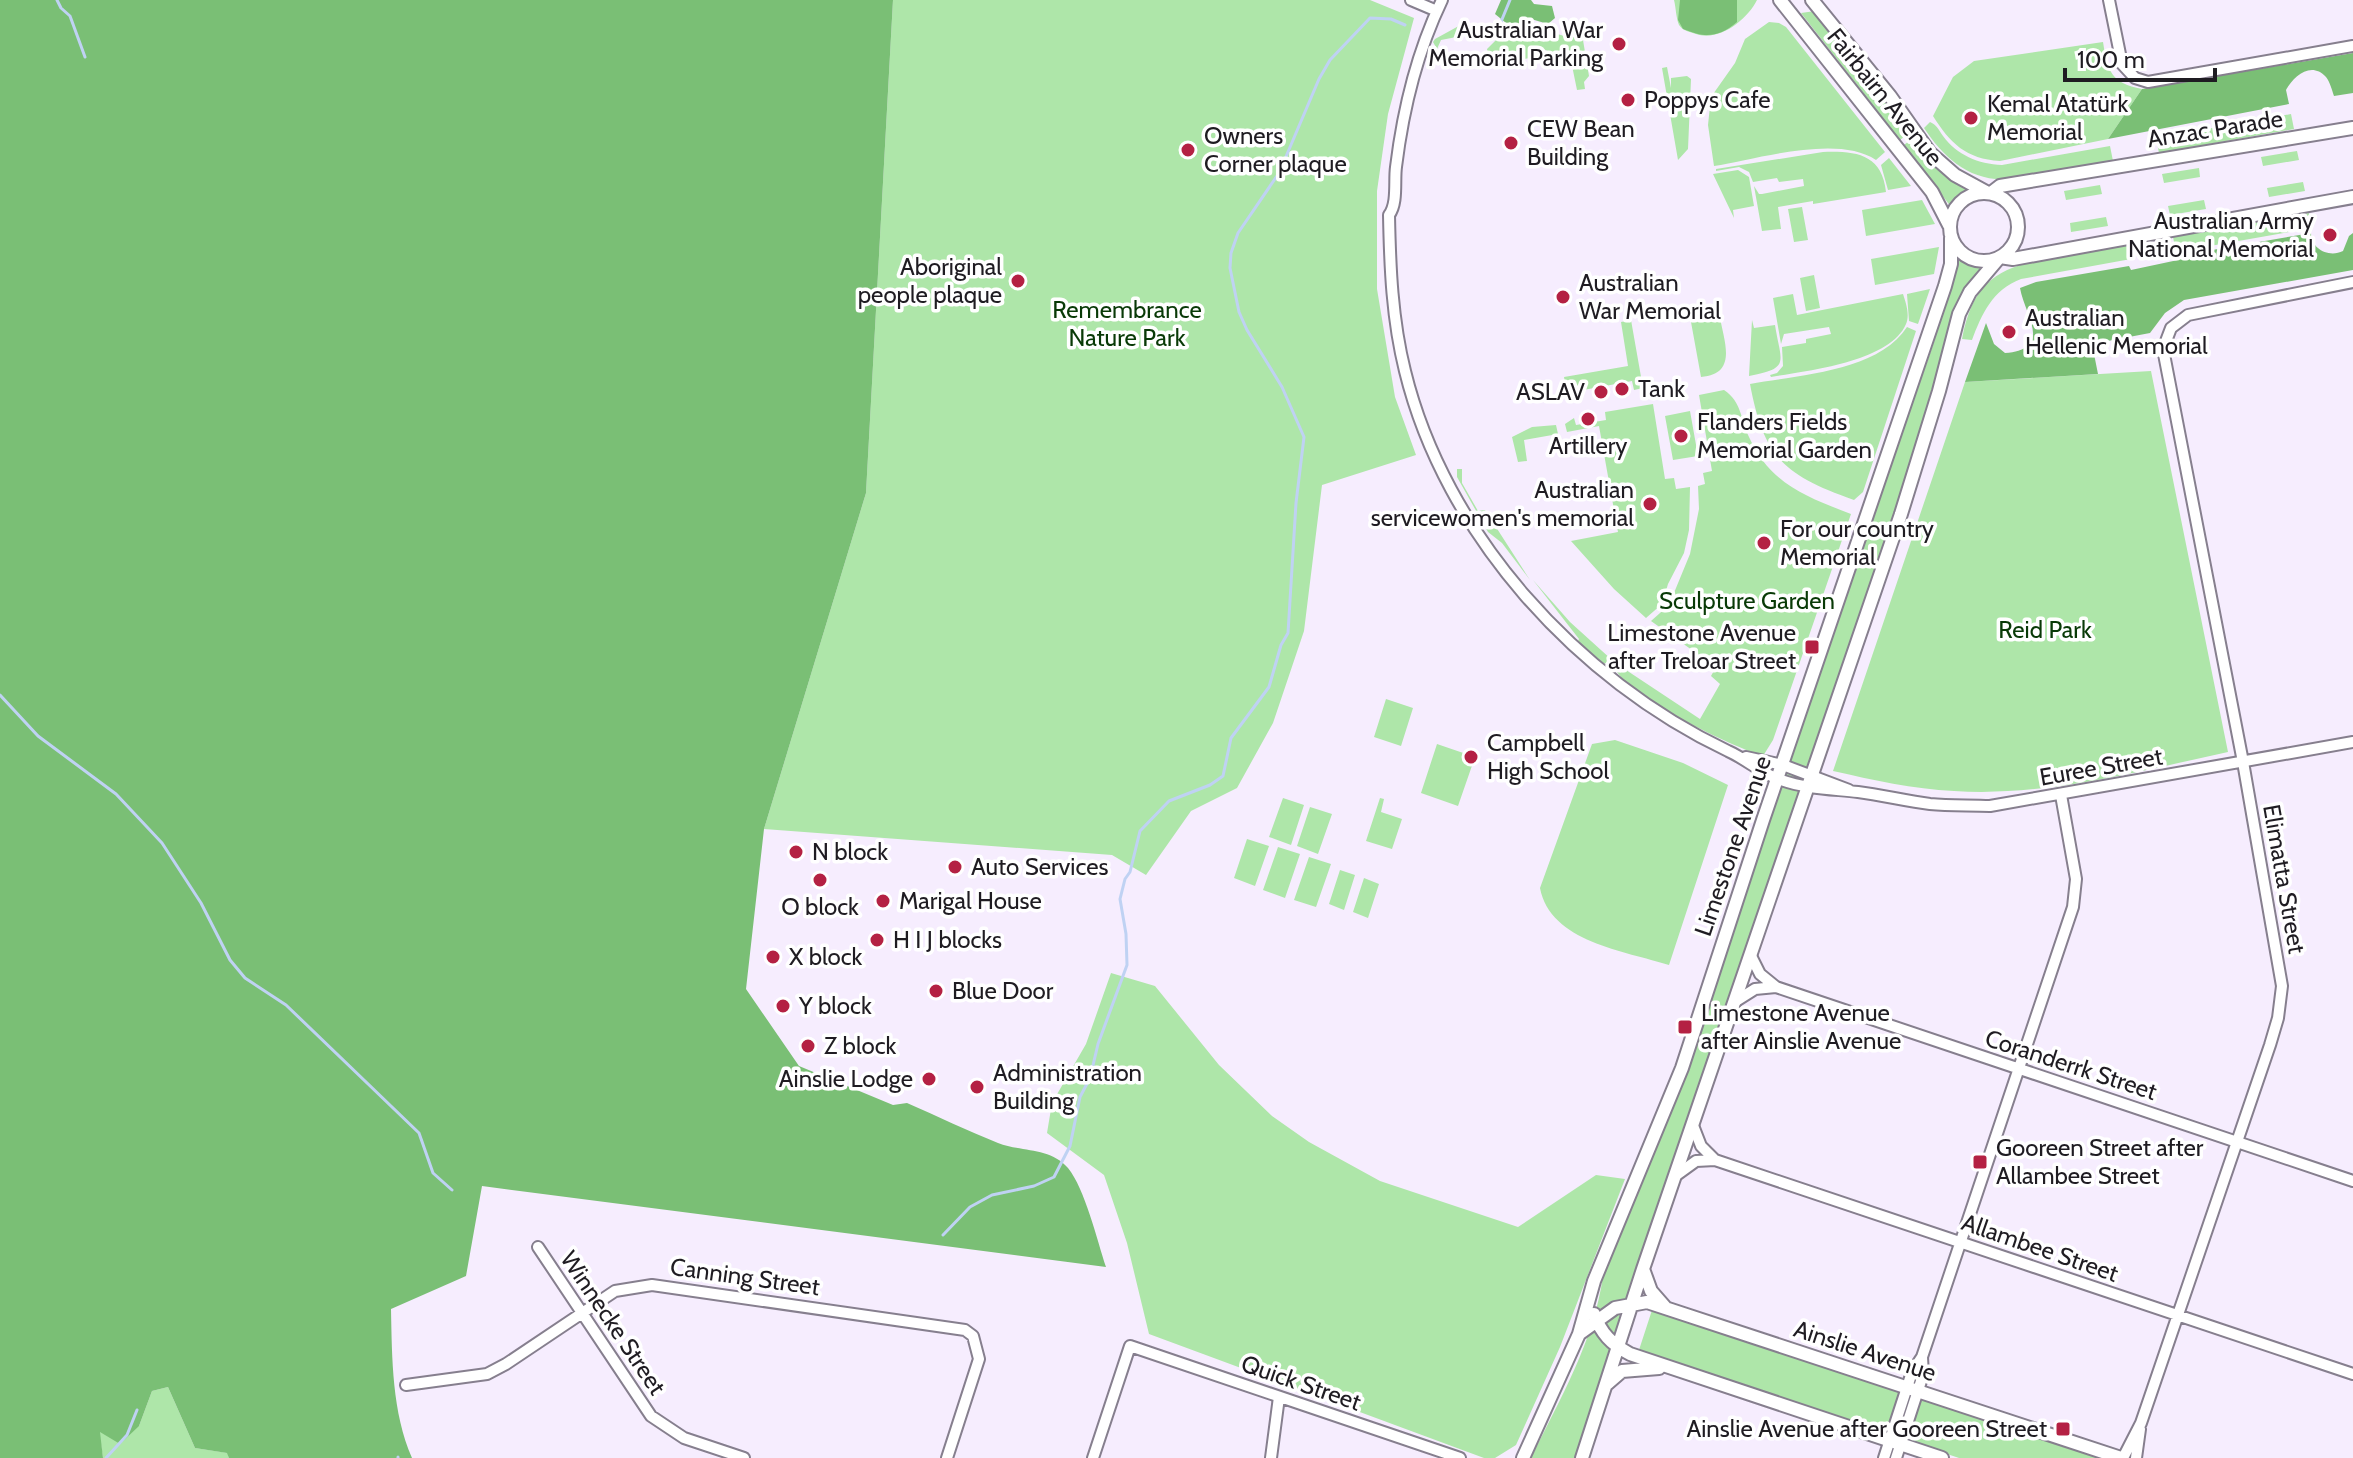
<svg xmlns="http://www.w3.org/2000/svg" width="2353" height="1458" font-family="Cabin,sans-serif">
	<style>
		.green { fill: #aee6a9 }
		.forest { fill: #7abf75 }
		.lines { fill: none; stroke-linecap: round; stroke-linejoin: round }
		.stream { stroke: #bfd2f3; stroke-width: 3 }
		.minor-casing { stroke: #867f8e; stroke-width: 14 }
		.major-casing { stroke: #867f8e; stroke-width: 16 }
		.minor { stroke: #fff; stroke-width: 10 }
		.major { stroke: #fff; stroke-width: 12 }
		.poi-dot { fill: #b42143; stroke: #fff; stroke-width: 3 }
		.labels { text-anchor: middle; stroke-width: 7; stroke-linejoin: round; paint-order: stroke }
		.poi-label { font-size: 24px; fill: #1f1c22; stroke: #fff; text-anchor: start }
		.street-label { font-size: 24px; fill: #1f1c22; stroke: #fff }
		.park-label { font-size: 24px; fill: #093a07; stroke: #fff }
	</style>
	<rect width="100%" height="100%" fill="#f6edfe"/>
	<path class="green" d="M893 0H1370L1414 18 1388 114 1377 191V289L1395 397 1416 455 1322 485 1304 631 1273 723 1237 788 1191 811 1146 875 1112 855 764 829 866 493Z
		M1674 0H1757C1747 20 1719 42 1696 34 1690 32 1683 31 1679 25 1676 18 1676 8 1674 0Z
		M1815 11 1879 89 1910 132 1900 140 1801 13Z
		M1466 22 1472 34 1441 40 1437 49 1433 42 1435 39Z
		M1769 22 1779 23 1786 27 1885 152 1876 160C1838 134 1757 159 1714 166L1708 125 1711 97 1735 63 1745 39Z
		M1542 31C1561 32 1561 40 1582 34L1589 76 1584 82 1585 89 1577 90 1569 51 1565 47 1555 54 1543 49 1536 57 1490 65 1487 49 1502 34 1508 33 1516 38 1530 32Z
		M2103 42C2108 72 2111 83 2142 89L2108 139 2000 161C1966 159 1950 143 1933 116L1953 77 1974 61Z
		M1667 67 1671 88V78L1687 76 1691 79 1688 149 1678 160 1662 68Z
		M2291 114 2294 129 2159 153 2156 138Z
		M1930 122C1937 125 1938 129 1943 136 1957 155 1978 164 2002 165L2110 146 2113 161 2008 179C1970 182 1943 157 1924 128Z
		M1914 137 1971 190 1959 197 1951 207 1904 145Z
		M2297 151 2299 160 2263 166 2261 157Z
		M1823 152C1856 151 1882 154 1886 192L1813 204V201L1778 207 1781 229 1762 231 1754 186 1759 194H1762L1804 186 1803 179 1779 182 1777 178 1753 182 1749 172 1739 167 1716 171V169Z
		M1889 158 1911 186 1888 190 1881 165Z
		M2199 168 2200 177 2164 183 2162 174Z
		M1738 170 1749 177 1754 206 1733 210 1734 218 1713 174Z
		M2303 182 2305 191 2269 197 2267 188Z
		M2100 185 2102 194 2066 200 2064 191Z
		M1922 200 1935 224 1866 236 1862 210Z
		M2204 200 2206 209 2170 215 2168 206Z
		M1802 207 1808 240 1794 242 1788 209Z
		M2309 213 2312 228 2176 252 2173 237Z
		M2106 217 2108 226 2071 232 2070 223Z
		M2128 245 2131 259 2021 279C1992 290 1982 314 1972 340L1962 339C1974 276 2003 266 2061 256 2083 252 2106 248 2128 245Z
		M1939 247 1934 274 1875 285 1871 259Z
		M1958 256 1965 262 1985 266 1950 328 1908 474 1576 1458H1531C1560 1399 1594 1341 1603 1276L1770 812 1934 342Z
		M1814 275 1820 308 1806 311 1800 278Z
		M1930 289 1918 324 1909 321 1907 294Z
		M1793 294 1797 315 1903 294C1906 303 1910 315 1906 324 1890 362 1806 371 1771 377L1770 375 1777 373 1783 366 1782 347 1806 343V339L1831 334 1829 327 1784 334 1781 344 1773 298Z
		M1699 308 1701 321 1720 318C1725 344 1737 374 1701 377L1689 311Z
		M1631 320 1643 388 1634 390 1632 381 1567 393 1564 377 1628 366 1621 322Z
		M1752 320 1754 328 1775 325C1781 363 1791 368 1749 376Z
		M1907 327 1916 331 1863 492 1854 500C1784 475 1764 458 1750 384 1797 375 1878 372 1907 327Z
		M2151 371 2228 752C2139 771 2046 797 1954 791 1913 789 1873 780 1833 771L1965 382Z
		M1724 390C1742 402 1740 418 1749 437 1770 484 1807 497 1851 514L1773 740 1763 756C1730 746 1635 699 1617 672L1620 666 1700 719 1720 684 1711 676 1716 667 1651 621 1669 605 1690 554 1699 509 1698 486 1705 484 1703 473 1712 471 1699 395Z
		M1653 404 1665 479 1674 478 1676 489 1690 487 1689 530 1684 553 1668 584 1662 604 1646 618 1614 589 1571 541 1618 532 1599 426 1567 432 1565 424 1574 418 1576 425 1606 420 1605 412Z
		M1690 411 1698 456 1673 460 1665 416Z
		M1556 425 1558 434 1524 440 1527 461 1518 462 1512 437 1532 427Z
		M1457 469H1462V483L1478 511 1485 510 1530 580 1502 543 1488 532 1457 477Z
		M1533 580 1570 622 1612 660 1609 664 1603 663 1578 641 1579 639Z
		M1386 699 1413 708 1401 746 1374 737Z
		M1615 740 1683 763 1728 785 1669 965C1625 951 1550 942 1540 888L1592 744Z
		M1437 744 1475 757 1458 806 1421 793Z
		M1283 798 1304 805 1291 845 1269 837Z
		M1380 798 1384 799 1381 812 1402 819 1392 849 1366 841Z
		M1310 807 1332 814 1318 854 1297 846Z
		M1247 839 1269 846 1255 886 1234 878Z
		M1278 847 1300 854 1285 898 1263 890Z
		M1309 857 1331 864 1316 907 1294 900Z
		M1340 870 1355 875 1344 910 1329 904Z
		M1364 878 1379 884 1368 918 1353 912Z
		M1111 973 1155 986 1219 1065 1272 1116 1309 1142 1380 1181 1518 1227 1596 1175 1625 1179 1560 1347 1516 1445 1495 1458H1484L1149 1334 1127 1243 1104 1175 1047 1133 1052 1103 1086 1044Z
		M1654 1304 2107 1458H1959L1639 1350Z
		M168 1387 195 1448 228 1453 229 1458H103L99 1431 139 1426 152 1391Z"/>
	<path class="forest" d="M0 0H893L866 493 764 829 746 989 799 1066 893 1105 907 1103C937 1116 968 1131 998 1143 1021 1152 1050 1147 1068 1168 1085 1189 1097 1240 1106 1267L482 1186 466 1276 391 1309C392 1359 392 1412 412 1458H229L227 1453 195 1448 168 1387 152 1391 139 1426 120 1444 100 1432 103 1458H0Z
		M1501 0H1531L1534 4 1552 6 1555 18 1548 24 1531 19 1511 27 1495 14Z
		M1680 0H1737V22C1718 38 1705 38 1683 29L1678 20Z
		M2353 53V93L2334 96C2332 90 2330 82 2326 77 2311 61 2294 76 2286 90L2289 104 2108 139 2142 89Z
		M2311 233C2311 249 2329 258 2343 251L2349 236 2353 233V270L2184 300 2165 313 2150 333 2092 344 2098 374 1965 382 1986 323 1994 344 2005 353C2054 349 2025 316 2020 288L2036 282 2129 266 2131 270 2178 260 2177 256Z"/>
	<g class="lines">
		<path class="stream" d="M57 0 61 8 70 16 85 57
			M1498 29 1510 0
			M0 695 38 736 116 794 162 843 201 903 230 960 245 978 286 1005 419 1133 433 1173 452 1190
			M943 1235 970 1207 992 1195 1034 1186 1054 1177 1070 1146 1080 1097 1090 1078 1098 1044 1127 965 1126 934 1120 899 1125 879 1130 872 1140 831 1169 801 1210 785 1223 776 1231 738 1269 687 1281 645 1288 633 1296 503 1304 437 1282 387 1247 330 1239 312 1230 268 1231 253 1238 233 1279 173 1319 79 1330 60 1370 18 1391 19 1405 25
			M106 1458 127 1435 137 1410
			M398 1458V1457"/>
		<defs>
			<path id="minor" d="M1411 0 1437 11
				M1442 0C1417 52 1403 110 1396 167 1394 181 1398 203 1389 215 1390 267 1392 319 1405 371 1445 535 1578 680 1728 751 1746 759 1762 774 1781 780 1807 789 1832 789 1858 792 1882 795 1906 801 1930 804 1950 806 1970 805 1990 806L2353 742
				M2109 0 2122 64 2135 78 2148 82 2353 46
				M1746 757 1783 765 1849 790
				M1751 956 1760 974 1776 987 2353 1181
				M1736 1001 1755 989 1776 987
				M1694 1128 1701 1146 1715 1160
				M1678 1174 1696 1161 1715 1160 2353 1374
				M538 1247 651 1416 684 1438 744 1458
				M406 1385 487 1374 506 1364 615 1291 652 1285 965 1330 973 1336 979 1359 947 1458
				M1093 1458 1130 1346 1460 1458
				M1271 1458 1279 1397
				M1884 1458 1912 1372 1922 1357 2073 907 2076 879 2061 795
				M1896 1458 1923 1375 1922 1357
				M2123 1458 2141 1423 2270 1045 2278 1018 2282 986 2243 762 2163 349 2171 328 2188 315 2353 282
				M2136 1458 2140 1429"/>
			<path id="major" d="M1780 0 1932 192 1949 225
				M1812 0 1890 96 1930 153 1955 175 1988 193
				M1950 227a34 34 0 1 1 68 0a34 34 0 1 1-68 0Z
				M1991 193 2000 186 2353 128
				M2000 257 2013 259 2353 197
				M1643 1269 1651 1291 1665 1307
				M1594 1314C1601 1333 1611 1344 1630 1354L1942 1458
				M1579 1334 1615 1308 1647 1302 2121 1458
				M1607 1384 1622 1371 1659 1368
				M1523 1458 1579 1334 1594 1281 1682 1068 1763 820 1945 286 1951 264V238
				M1582 1458 1643 1269 1901 514 1939 391 1959 314 1970 292 1998 259"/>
		</defs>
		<use href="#minor" class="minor-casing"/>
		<use href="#major" class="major-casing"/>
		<use href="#minor" class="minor"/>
		<use href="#major" class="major"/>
	</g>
	<g class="poi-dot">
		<circle cx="1619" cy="44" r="8"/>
		<circle cx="1628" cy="100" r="8"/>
		<circle cx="1971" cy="118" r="8"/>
		<circle cx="1511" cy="143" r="8"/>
		<circle cx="1188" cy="150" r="8"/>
		<circle cx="2330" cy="235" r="8"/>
		<circle cx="1018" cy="281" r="8"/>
		<circle cx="1563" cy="297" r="8"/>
		<circle cx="2009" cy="332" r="8"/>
		<circle cx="1622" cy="389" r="8"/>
		<circle cx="1601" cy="392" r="8"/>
		<circle cx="1588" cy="419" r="8"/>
		<circle cx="1681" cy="436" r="8"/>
		<circle cx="1650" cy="504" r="8"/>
		<circle cx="1764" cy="543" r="8"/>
		<rect x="1804" y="639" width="16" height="16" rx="4"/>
		<circle cx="1471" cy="757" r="8"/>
		<circle cx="796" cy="852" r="8"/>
		<circle cx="955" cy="867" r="8"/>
		<circle cx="820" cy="880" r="8"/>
		<circle cx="883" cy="901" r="8"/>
		<circle cx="877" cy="940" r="8"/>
		<circle cx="773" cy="957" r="8"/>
		<circle cx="936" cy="991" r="8"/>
		<circle cx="783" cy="1006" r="8"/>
		<rect x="1677" y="1019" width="16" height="16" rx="4"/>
		<circle cx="808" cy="1046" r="8"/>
		<circle cx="929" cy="1079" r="8"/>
		<circle cx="977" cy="1087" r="8"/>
		<rect x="1972" y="1154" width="16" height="16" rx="4"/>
		<rect x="2055" y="1421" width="16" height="16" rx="4"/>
	</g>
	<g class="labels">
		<g class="poi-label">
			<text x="1603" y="38" text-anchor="end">Australian War<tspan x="1603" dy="28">Memorial Parking</tspan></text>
			<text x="1644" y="108">Poppys Cafe</text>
			<text x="1987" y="112">Kemal Atatürk<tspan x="1987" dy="28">Memorial</tspan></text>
			<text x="1527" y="137">CEW Bean<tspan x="1527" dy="28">Building</tspan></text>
			<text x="1204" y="144">Owners<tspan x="1204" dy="28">Corner plaque</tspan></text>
			<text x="2314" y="229" text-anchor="end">Australian Army<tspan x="2314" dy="28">National Memorial</tspan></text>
			<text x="1002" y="275" text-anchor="end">Aboriginal<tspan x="1002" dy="28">people plaque</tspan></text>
			<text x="1579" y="291">Australian<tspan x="1579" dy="28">War Memorial</tspan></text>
			<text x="2025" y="326">Australian<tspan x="2025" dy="28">Hellenic Memorial</tspan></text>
			<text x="1638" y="397">Tank</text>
			<text x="1585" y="400" text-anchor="end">ASLAV</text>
			<text x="1697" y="430">Flanders Fields<tspan x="1697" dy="28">Memorial Garden</tspan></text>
			<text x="1588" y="454" text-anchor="middle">Artillery</text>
			<text x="1634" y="498" text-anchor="end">Australian<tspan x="1634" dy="28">servicewomen's memorial</tspan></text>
			<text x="1780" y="537">For our country<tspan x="1780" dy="28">Memorial</tspan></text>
			<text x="1796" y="641" text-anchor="end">Limestone Avenue<tspan x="1796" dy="28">after Treloar Street</tspan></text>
			<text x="1487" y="751">Campbell<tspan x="1487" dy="28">High School</tspan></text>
			<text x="812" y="860">N block</text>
			<text x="971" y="875">Auto Services</text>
			<text x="899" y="909">Marigal House</text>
			<text x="820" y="915" text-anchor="middle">O block</text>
			<text x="893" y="948">H I J blocks</text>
			<text x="789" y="965">X block</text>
			<text x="952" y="999">Blue Door</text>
			<text x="799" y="1014">Y block</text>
			<text x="1701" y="1021">Limestone Avenue<tspan x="1701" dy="28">after Ainslie Avenue</tspan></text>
			<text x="824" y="1054">Z block</text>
			<text x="993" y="1081">Administration<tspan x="993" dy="28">Building</tspan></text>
			<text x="913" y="1087" text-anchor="end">Ainslie Lodge</text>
			<text x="1996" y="1156">Gooreen Street after<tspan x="1996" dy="28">Allambee Street</tspan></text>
			<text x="2047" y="1437" text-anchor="end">Ainslie Avenue after Gooreen Street</text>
		</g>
		<g class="street-label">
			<text transform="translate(1885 97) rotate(51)" y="8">Fairbairn Avenue</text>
			<text transform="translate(2215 129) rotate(-9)" y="8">Anzac Parade</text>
			<text transform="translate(2101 767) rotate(-10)" y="8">Euree Street</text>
			<text transform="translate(1733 846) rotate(-71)" y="8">Limestone Avenue</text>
			<text transform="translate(2284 879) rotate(80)" y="8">Elimatta Street</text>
			<text transform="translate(2071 1065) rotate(18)" y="8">Coranderrk Street</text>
			<text transform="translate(2040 1248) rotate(19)" y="8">Allambee Street</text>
			<text transform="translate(745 1277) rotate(8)" y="8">Canning Street</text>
			<text transform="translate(613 1323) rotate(56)" y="8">Winnecke Street</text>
			<text transform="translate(1865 1351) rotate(18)" y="8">Ainslie Avenue</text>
			<text transform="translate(1301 1383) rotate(19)" y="8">Quick Street</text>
		</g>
		<g class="park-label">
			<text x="1127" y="318">Remembrance<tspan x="1127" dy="28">Nature Park</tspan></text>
			<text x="1747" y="609">Sculpture Garden</text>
			<text x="2045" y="638">Reid Park</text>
		</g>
	</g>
	<path d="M2065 68v12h150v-12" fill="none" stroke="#1f1c22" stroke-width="4"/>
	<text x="2077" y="68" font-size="24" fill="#1f1c22" stroke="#ffffff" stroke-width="6" paint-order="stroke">100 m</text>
</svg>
